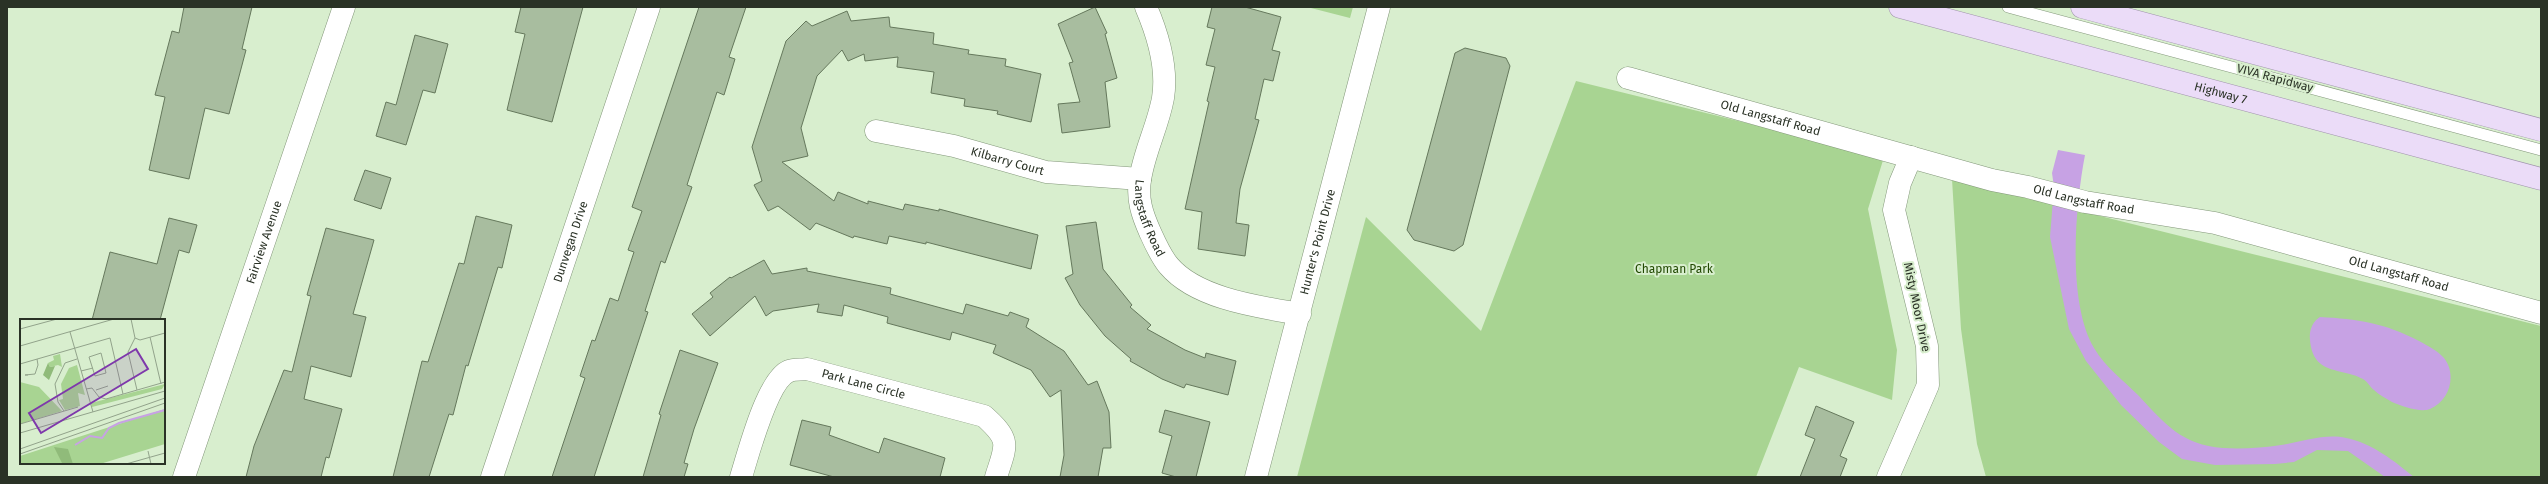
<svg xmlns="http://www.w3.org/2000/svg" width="2548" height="484" font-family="'Fira Sans',sans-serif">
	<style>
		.green { fill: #a8d492 }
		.water { fill: #c7a2e4 }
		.building { fill: #a8bd9f; stroke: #65785c }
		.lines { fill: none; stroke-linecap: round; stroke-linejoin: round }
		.service-casing { stroke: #83977a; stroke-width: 12 }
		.minor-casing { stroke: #83977a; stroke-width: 23 }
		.primary-casing { stroke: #9f92ab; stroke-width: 23 }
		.service { stroke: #fff; stroke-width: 11 }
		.minor { stroke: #fff; stroke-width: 22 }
		.primary { stroke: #ebdcf8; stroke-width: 22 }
		.labels { text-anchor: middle; stroke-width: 4; stroke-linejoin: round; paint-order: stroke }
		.street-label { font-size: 12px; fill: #2a3226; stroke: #d8eece }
		.park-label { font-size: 12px; fill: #224902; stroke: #d8eece }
		.inset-river { fill: none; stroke: #c7a2e4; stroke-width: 2 }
		.inset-road { fill: none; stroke: #92a38b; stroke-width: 1 }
		.view { fill: #7e38ab; fill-opacity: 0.15; stroke: #7e38ab; stroke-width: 2 }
		.inset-edge { fill: none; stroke: #2a3226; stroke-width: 2 }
	</style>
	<rect width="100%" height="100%" fill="#d8eece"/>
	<path class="green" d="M1307 7H1353L1350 18Z
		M1576 81 1884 157 1868 209 1897 350 1892 400 1799 367 1756 477H1297L1366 217 1481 331Z
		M1952 179 2541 326V477H1986L1977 444 1961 329Z"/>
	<path class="water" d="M2058 150 2085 155C2075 207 2067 302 2094 348 2106 368 2123 380 2139 396 2165 424 2182 445 2223 448 2241 449 2263 448 2281 445 2302 442 2325 433 2346 438 2372 443 2394 461 2414 477H2385L2348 451 2317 450 2294 462 2275 464 2215 465 2182 459 2159 442 2121 405 2086 361 2069 329 2050 237 2054 187 2052 173Z
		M2320 317C2357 319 2385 323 2419 341 2428 346 2437 350 2444 358 2457 374 2450 401 2430 409 2421 413 2401 406 2392 402 2386 398 2379 395 2374 390 2370 387 2368 382 2363 379 2341 367 2313 376 2310 340 2309 331 2312 322 2320 317Z"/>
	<path class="building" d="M184 7H252L242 49 246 50 229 114 205 108 189 179 149 170 165 97 155 95 172 31 179 33Z
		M521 7H583L552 122 507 110 525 34 515 32Z
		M699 7H746L729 57 735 59 724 95 717 92 687 185 692 187 665 263 661 261 645 311 648 312 594 477H552L585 378 580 376 592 340 595 341 610 298 618 301 634 252 628 250 642 211 632 207Z
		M1095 7 1107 33 1105 34 1117 78 1105 82 1110 127 1062 133 1058 104 1080 102 1069 63 1073 62 1058 24Z
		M1212 7H1245L1281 17 1272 50 1280 52 1273 81 1264 79 1255 119 1259 120 1240 189 1236 223 1249 225 1245 256 1198 249 1202 212 1185 209 1209 102 1207 101 1215 67 1206 65 1215 29 1207 27Z
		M847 11 851 21 889 17 890 27 934 33 933 44 969 50 968 54 1006 59 1005 66 1041 74 1031 122 997 114 998 111 964 106 965 99 931 93 934 72 897 67 898 57 865 61 864 54 848 61 842 50 817 76 801 128 808 156 782 162 834 201 838 192 868 204V201L903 210 905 204 939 211V209L1038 235 1031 269 926 242V244L889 236 887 244 854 236 853 238 816 223 810 230 778 206 768 211 754 185 762 181 752 147 786 41 806 21 812 26Z
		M415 35 448 44 435 93 423 90 406 145 376 136 386 102 396 105Z
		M1465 48 1506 58 1510 66 1463 245 1454 251 1414 240 1407 230 1455 53Z
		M365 170 391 178 381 209 354 200Z
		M476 216 512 225 502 268 498 267 468 366 466 365 453 415 449 414 429 477H393L422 361 428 362 459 263 464 264Z
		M169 218 197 225 189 253 179 250 160 320H92L110 252 157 264Z
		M1096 222 1103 269 1132 305 1130 307 1151 325 1147 329 1185 350 1205 358 1206 353 1236 361 1228 395 1186 384 1184 388 1162 379 1130 361 1131 359 1105 336 1080 305 1065 278 1073 274 1066 226Z
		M326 228 374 240 353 314 366 317 351 377 311 366 304 399 342 409 329 458 326 457 321 477H246L254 446 284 370 292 372 311 296 307 295Z
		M764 260 772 274 807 268V271L891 288 890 294 963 314 966 304 1008 316 1010 312 1029 319 1026 327 1064 351 1088 385 1097 381 1109 412 1111 448H1103L1098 477H1060L1064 455 1061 390 1050 397 1031 370 993 353 996 345 952 332 950 340 887 323 888 317 844 305 842 316 817 312 819 304 773 311 766 316 755 296 710 336 692 314 713 297 710 293 730 277 731 278Z
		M680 350 718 363 694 429 684 463 688 464 684 477H643L661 415 659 414Z
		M1816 406 1854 422 1840 456 1847 459 1840 477H1800L1815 439 1805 435Z
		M1165 410 1210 422 1196 477H1176L1162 473 1172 436 1159 432Z
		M802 420 831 427 829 435 879 453 884 438 945 458 940 477H834L790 465Z"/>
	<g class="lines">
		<defs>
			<path id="service" d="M2008 7 2541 150"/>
			<g id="minor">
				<path id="s1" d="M1146 7C1158 35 1168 67 1163 98 1158 126 1144 152 1140 180 1137 199 1142 214 1150 232 1155 243 1161 257 1169 266 1197 299 1260 307 1300 314"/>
				<path id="s2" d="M1628 78 1992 180 2028 187 2085 202 2215 223 2541 313"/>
				<path id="s3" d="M876 131 954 146 1046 172 1140 179"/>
				<path id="s4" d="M184 477 344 7"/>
				<path id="s5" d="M492 477 649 7"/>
				<path id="s6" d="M741 477C748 455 767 380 789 371 794 369 802 370 807 369L984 416C1012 441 1006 445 996 477"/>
				<path id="s7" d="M1256 477 1379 7"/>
				<path d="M1888 477 1928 385 1927 346 1894 210 1900 183 1911 157"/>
			</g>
			<g id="primary">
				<path id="s8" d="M1900 7 2541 179"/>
				<path d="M2082 7 2541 130"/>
			</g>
		</defs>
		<use href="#service" class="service-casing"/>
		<use href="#minor" class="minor-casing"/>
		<use href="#primary" class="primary-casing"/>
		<use href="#service" class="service"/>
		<use href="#minor" class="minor"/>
		<use href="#primary" class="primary"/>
	</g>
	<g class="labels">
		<g class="street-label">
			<text transform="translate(2275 78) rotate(15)" y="4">VIVA Rapidway</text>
			<text dy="4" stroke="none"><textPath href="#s8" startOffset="332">Highway 7</textPath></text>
			<text dy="4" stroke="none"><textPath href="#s2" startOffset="148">Old Langstaff Road</textPath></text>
			<text dy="4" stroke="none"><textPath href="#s3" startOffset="135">Kilbarry Court</textPath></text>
			<text dy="4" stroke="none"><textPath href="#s2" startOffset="472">Old Langstaff Road</textPath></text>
			<text dy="4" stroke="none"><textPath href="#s1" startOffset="219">Langstaff Road</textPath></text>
			<text dy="4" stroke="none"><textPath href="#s4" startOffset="248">Fairview Avenue</textPath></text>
			<text dy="4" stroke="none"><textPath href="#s5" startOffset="248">Dunvegan Drive</textPath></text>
			<text dy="4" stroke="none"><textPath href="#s7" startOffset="243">Hunter's Point Drive</textPath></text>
			<text dy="4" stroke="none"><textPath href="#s2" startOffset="796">Old Langstaff Road</textPath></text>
			<text transform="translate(1917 307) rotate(78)" y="4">Misty Moor Drive</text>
			<text dy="4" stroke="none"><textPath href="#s6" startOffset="195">Park Lane Circle</textPath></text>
		</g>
		<g class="park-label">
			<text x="1674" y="273">Chapman Park</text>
		</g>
	</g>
	<g transform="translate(20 319)">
		<rect width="145" height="145" fill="#d8eece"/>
		<path d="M40 35 42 48 38 46 30 48 28 44 34 41 33 37ZM57 46 65 76 58 74 60 87 45 91 39 81 43 80 41 65 49 49ZM0 63 19 68 42 92 0 105ZM145 65 142 70 72 88 71 84ZM145 90V125L80 145H0V137Z" fill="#a8d492"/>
		<path d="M28 44 30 48 35 47 29 61 23 56ZM34 128 48 130 53 145 42 144Z" fill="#90bb7a"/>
		<path class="inset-river" d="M55 126 70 117 82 119 89 109 99 104 145 91"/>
		<path class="inset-road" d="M111 0 115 19 108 33 117 71M0 10 37 0M50 13 73 93M130 18 141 65M115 19 120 21 145 14M0 27 94 0M81 34 86 54 75 57 69 38ZM0 45 90 19 103 75M61 52 73 49M8 56H5L15 55 18 46 17 40M66 70 72 69 79 78 86 80 145 63M76 71 88 67M44 92 38 83 35 65 45 44 57 40M0 105 58 88M0 114 145 72M0 130 145 79M128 132 131 145M0 135 145 84M106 145 145 134"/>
		<path class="view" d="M116 30 128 50 21 114 9 94Z"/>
		<rect width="145" height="145" class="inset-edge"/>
	</g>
	<rect width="2548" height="484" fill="none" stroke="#2a3226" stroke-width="16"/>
</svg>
